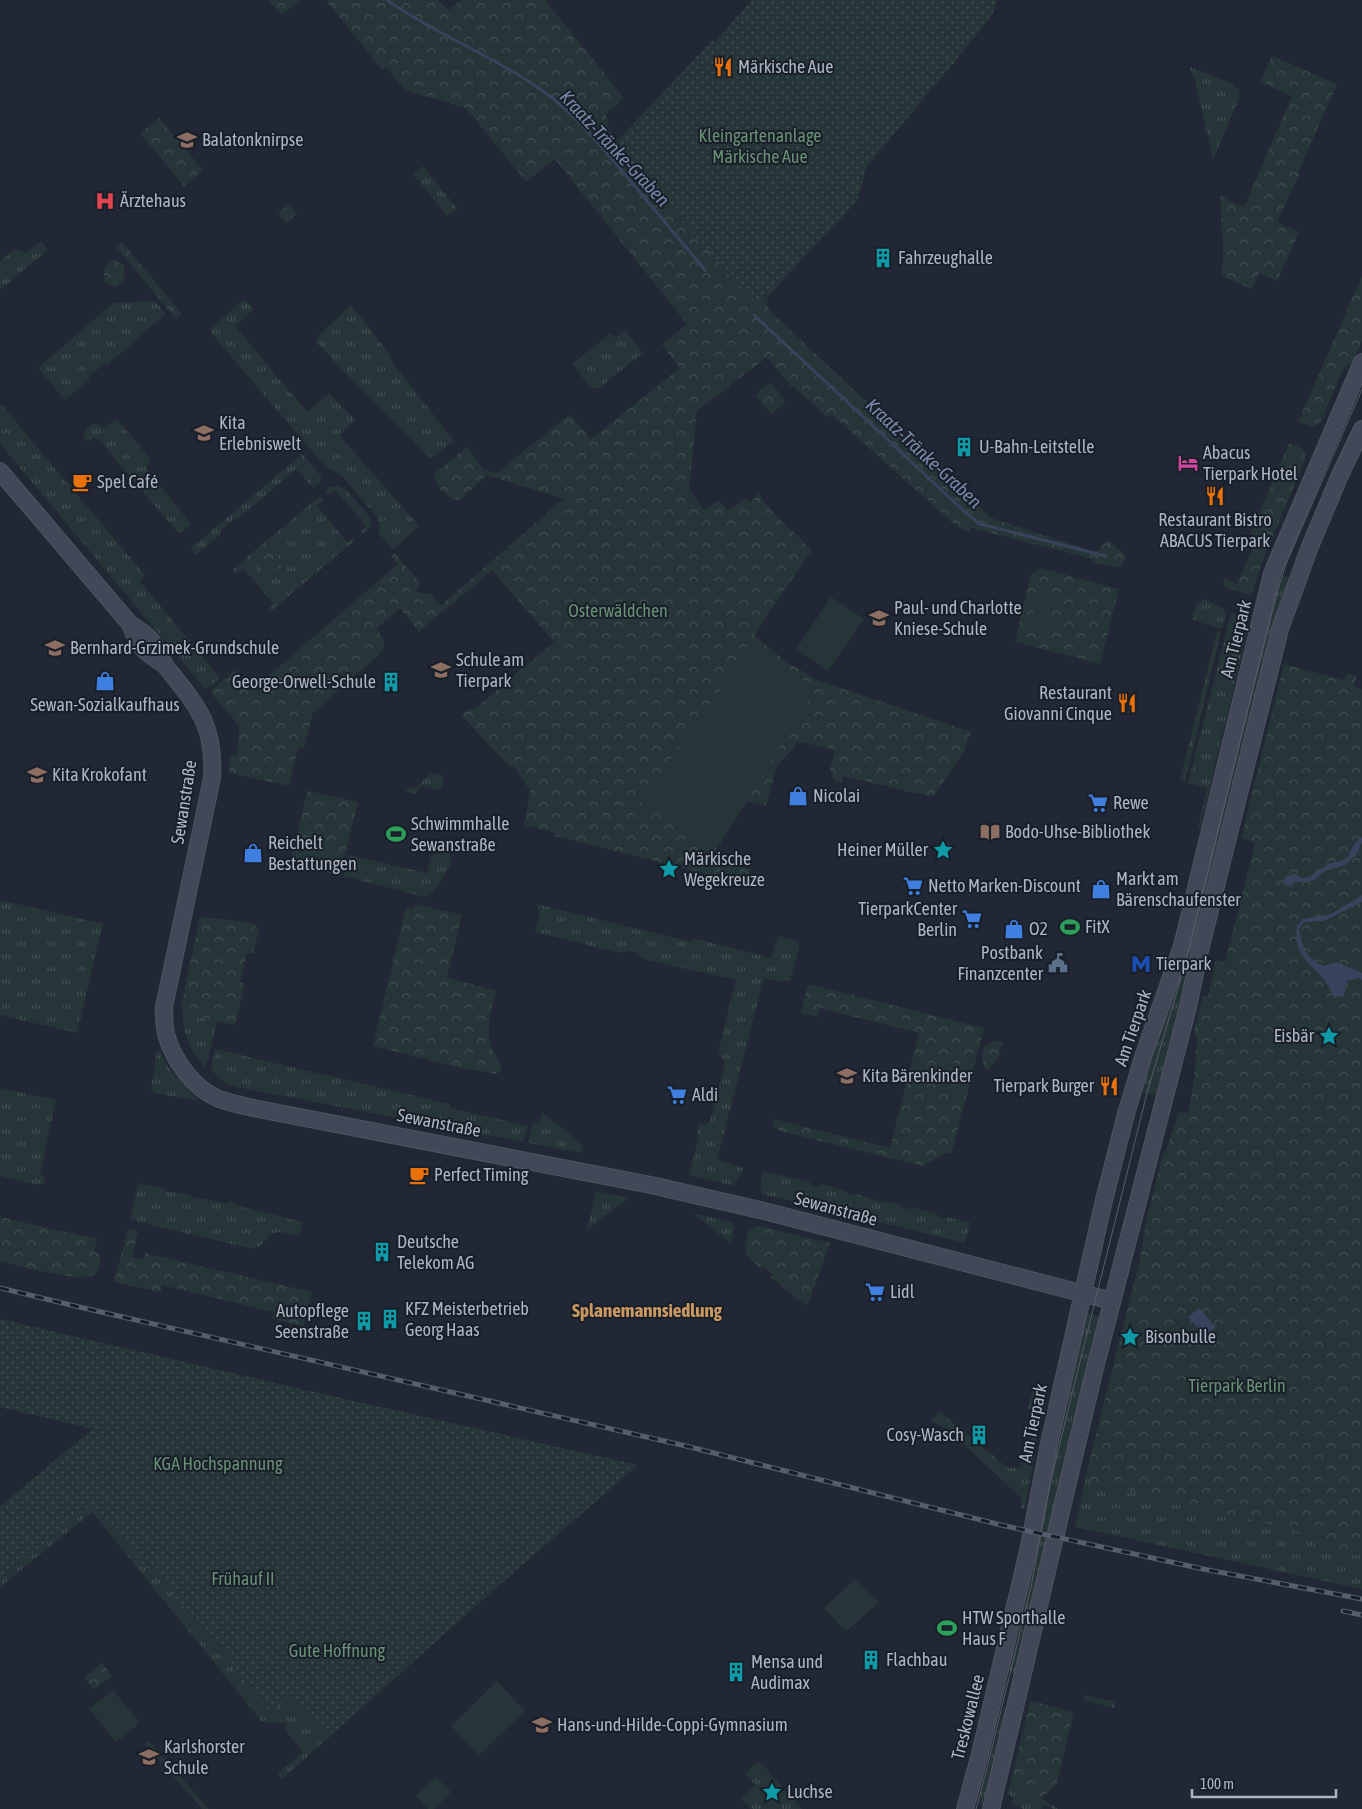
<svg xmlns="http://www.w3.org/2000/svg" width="1362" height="1809" font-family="'Asap Condensed',sans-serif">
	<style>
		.grass { fill: url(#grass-tufts) }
		.forest { fill: url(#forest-crowns) }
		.garden { fill: url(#garden-dots) }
		.pitch { fill: #263538 }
		.water { fill: #37435c }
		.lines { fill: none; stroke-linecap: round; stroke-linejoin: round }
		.stream { stroke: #37435c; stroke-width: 3 }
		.secondary-casing { stroke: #4e5460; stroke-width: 18 }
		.secondary { stroke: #424858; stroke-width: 16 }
		.tram { stroke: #565d6c; stroke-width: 1 }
		.rail-casing { stroke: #565d6c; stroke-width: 5 }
		.rail { stroke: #191f29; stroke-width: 3; stroke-dasharray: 9; stroke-linecap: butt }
		.labels { text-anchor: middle; stroke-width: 4; stroke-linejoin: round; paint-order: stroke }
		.poi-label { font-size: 18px; fill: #aeb4c2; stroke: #191f29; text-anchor: start }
		.park-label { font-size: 18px; fill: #689075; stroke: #191f29 }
		.street-label { font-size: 18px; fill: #aeb4c2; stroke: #191f29 }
		.water-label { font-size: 19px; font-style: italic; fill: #7888a9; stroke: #191f29 }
		.neighbourhood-label { font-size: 19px; font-weight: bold; fill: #ca9861; stroke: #191f29 }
	</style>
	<defs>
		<pattern id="grass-tufts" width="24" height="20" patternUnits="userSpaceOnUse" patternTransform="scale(1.25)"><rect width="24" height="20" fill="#263538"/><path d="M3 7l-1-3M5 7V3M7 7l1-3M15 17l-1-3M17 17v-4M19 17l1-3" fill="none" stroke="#435053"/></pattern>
		<pattern id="forest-crowns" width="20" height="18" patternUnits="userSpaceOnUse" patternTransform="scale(1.25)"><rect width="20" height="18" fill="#263538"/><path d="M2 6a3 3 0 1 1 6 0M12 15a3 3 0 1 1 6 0" fill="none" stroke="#435053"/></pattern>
		<pattern id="garden-dots" width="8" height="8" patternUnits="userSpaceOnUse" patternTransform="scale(1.25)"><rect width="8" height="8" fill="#263538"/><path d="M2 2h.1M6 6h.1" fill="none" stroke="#435053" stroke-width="1.8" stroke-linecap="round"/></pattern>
	</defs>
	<rect width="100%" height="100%" fill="#212734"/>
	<path class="grass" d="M1190 67 1233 84 1239 91V99L1213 160 1195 80Z
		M423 166 457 208 447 216 413 174Z
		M41 241 48 250 0 290V261L15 249 26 253Z
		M244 299 254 309 235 326 307 412 329 393 355 420 339 435 419 526 393 550 378 532 380 528 378 518 342 476 324 465 212 334 211 328Z
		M155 301 166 314 107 365 105 363 88 377 90 379 65 400 38 368 113 303Z
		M351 305 392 357 390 359 454 441 431 459 371 400 317 343V337Z
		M625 330 643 353 599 388 593 389 590 387 572 364 611 333 615 338Z
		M0 403 145 575 140 581 220 678 206 690 0 444Z
		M117 419 151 460 146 468 191 524 179 534 99 440 94 437 88 442 83 436 86 430 93 424H99L104 429Z
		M302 454 320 475 322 481 313 488 296 469 238 519 236 517 219 532 221 534 196 555 191 548Z
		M337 486 345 489 356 501 370 517 371 526 364 533 360 532 366 526 335 490 328 495 326 492 330 487Z
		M320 496 324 499 317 506 347 542 354 537V541L271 611 268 609 273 603 243 568 236 574 234 571V568Z
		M1277 573 1293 578 1158 1096 1137 1091Z
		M1205 599C1226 610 1229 605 1222 629L1196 621 1192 618 1197 603Z
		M1233 613 1241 617 1247 633 1200 828 1198 827 1207 788 1188 783 1231 614Z
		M1217 631 1221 632 1185 781 1180 780Z
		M431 773 444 776 441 790 421 786 415 794 405 791 410 787 413 790Z
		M439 850 449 853 451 864 433 893 425 897 343 876 349 855 427 873 432 854 437 855Z
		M0 900 103 924 77 1033 0 1015Z
		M536 904 692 942 693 938 771 958 778 936 796 940 799 948 790 981 783 979 782 982 764 978 717 1160 744 1168 733 1186 689 1175 699 1135 697 1134 700 1123 705 1124 710 1122 725 1062 718 1053 736 980 643 959C637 951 629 949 620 953L535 932 540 912Z
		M182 1013 217 1021 206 1068C191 1053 183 1035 182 1013Z
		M215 1049 450 1104V1108L528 1126 523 1142 237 1087 225 1083 211 1070Z
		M160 1050C163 1056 166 1063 169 1068 175 1077 196 1094 197 1101L154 1093 151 1088 157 1051Z
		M0 1088 56 1100 40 1174 46 1178 43 1184 38 1185 0 1176Z
		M542 1112 583 1145 581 1153 528 1143 532 1123 539 1124Z
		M763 1171 810 1182V1184L819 1187 820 1184 847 1191V1194L856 1196 857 1194 883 1203 884 1201 901 1205V1207L910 1210 911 1207 938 1214 937 1216 946 1219 947 1217 970 1222 965 1243 762 1194 760 1186Z
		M138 1183 164 1189V1191L191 1195V1197L201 1199 202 1198 227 1204 228 1201 235 1202V1205L303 1222 299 1236 280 1232 272 1233 260 1246 253 1249 130 1220Z
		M596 1191 629 1198 587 1230Z
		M692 1213 734 1223 732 1244Z
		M1086 1312 1099 1317 1061 1476 1048 1543 1017 1675 1011 1674 1012 1671 1009 1670 1030 1582 1053 1443Z
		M1122 1331 1162 1497 1337 1541 1336 1549 1362 1556V1589L1075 1527 1085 1479Z
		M1048 1389 1040 1426 1028 1407 1032 1391Z
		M939 1411 1008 1468H1019L1026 1459 1033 1432 1037 1437 1025 1508 1021 1509V1498L948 1429 930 1421 936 1416Z
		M90 1506 120 1539 154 1571 194 1620 233 1660 229 1664 271 1712 290 1695 328 1738 282 1779 277 1773 303 1752 285 1730 286 1723 262 1722 92 1512 0 1587V1580Z
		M1084 1695 1116 1702 1114 1708 1083 1700Z
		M1004 1706 1006 1707 1005 1709 1009 1710 987 1807 978 1804Z
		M757 1762 761 1763 802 1809H752L741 1799 756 1785 745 1774Z
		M1011 1780 1020 1784 1058 1809H1053L1045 1804 1040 1809H1023L1012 1804 1013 1798 1008 1794Z"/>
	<path class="forest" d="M268 0H300L281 15Z
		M326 0H438L449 10 461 0H545L624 98 606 114 608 124 620 154 721 263V267L755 301H758L765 293 768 296 767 305 769 310 991 518 1096 552 1108 540 1127 557 1120 567 1092 563 1093 559 971 528 969 532 957 527 831 414 827 417 793 386 791 387 767 357 697 411 689 489 704 510 719 500 728 511 744 499 752 502 758 493 775 515 812 550 754 635 784 660 815 679 971 732 964 752 934 795 928 796 843 776 841 782 835 781 830 769 835 750 797 741 795 747 777 766 766 806 747 801 713 854 712 859 751 869 747 884 555 836V833L524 825 530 791 514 766 510 767 461 715 471 708 473 710 554 642 492 570 419 632 400 608 376 629C382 637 387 641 382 652L313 713 304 747H298L289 786 229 773 230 757 232 755H237L239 726 210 692 236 669V672L243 681 259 684 398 564 391 556 395 554 420 582 416 592 431 594 441 605C482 570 522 534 564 499L487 475 460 500C447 500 435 486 434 474L467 447 484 470 497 473 570 414 591 439 680 368 662 345 687 324 555 159 526 182 466 108 405 90 386 67 382 70Z
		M1272 56 1337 84 1298 173 1299 175 1277 222 1299 232 1277 281 1259 273 1252 289 1222 276 1223 248 1220 196 1244 207 1292 96 1260 82Z
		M159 118 203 170 184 186 140 133Z
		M289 204 297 214 286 223 278 213Z
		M122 242 182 314 176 319 116 247Z
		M114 260 123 265 125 274 122 282 114 287 105 282 104 271 106 265Z
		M1362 276V342L1353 361 1343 369 1320 424 1312 427 1298 422Z
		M770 382 786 401 771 414 755 395Z
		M1289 443 1303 449 1306 458 1263 559 1253 591 1248 595 1226 587 1223 583 1225 578 1237 584 1257 538 1250 534Z
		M271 548 284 564 268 578 254 562Z
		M1040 568 1119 589 1100 664 1015 642 1031 574Z
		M1284 664 1344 680 1347 673 1357 676 1354 686 1362 689V1556L1336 1549 1337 1541 1085 1479 1140 1259 1146 1221 1163 1153H1165L1179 1112 1188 1113 1194 1081 1197 1040 1194 1031 1203 996 1208 997 1215 963 1216 961 1225 962 1255 843 1241 838Z
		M309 791 358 802 340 876 291 865 290 863 307 792Z
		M416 904 462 915 447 977 496 991C491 1010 486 1026 491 1045 493 1054 502 1062 501 1071L495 1074 470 1069 469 1070 373 1046 406 907 413 909Z
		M203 917 253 923 259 930 253 953H247L240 982 245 984 235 1025 182 1013 183 1007H181L199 920Z
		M808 984 984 1028 952 1153 944 1154 923 1166 780 1131 772 1126 774 1119 890 1148 919 1033 820 1008 818 1017 801 1013Z
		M994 1041 1003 1042 999 1057 987 1071C980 1060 979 1045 994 1041Z
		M0 1217 97 1239 94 1252 101 1254C100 1259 100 1268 96 1273 85 1285 17 1265 0 1261Z
		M759 1226 830 1243 809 1302 806 1306 771 1277 773 1275 763 1266 760 1268C742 1253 745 1253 748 1230Z
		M128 1229 138 1231 132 1257 144 1259 145 1253 312 1292 303 1326 273 1319 274 1312 162 1285 160 1292 114 1282Z
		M102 1663 112 1676 94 1690 84 1677Z
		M1032 1701 1074 1712 1057 1783 1042 1798 1011 1780 1030 1702Z"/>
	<path class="garden" d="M752 0H998L992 15 948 70 867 166 857 201 768 296 765 293 758 301H755L721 267 720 263 620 154 615 143 713 40 715 42Z
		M0 1319 310 1391 638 1465 512 1574 328 1738 290 1695 271 1712 269 1710 229 1664 233 1660 194 1620 154 1571 149 1570 90 1506 0 1580V1506L93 1429 0 1407Z"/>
	<path class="pitch" d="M1038 594 1055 599 1047 630 1030 625Z
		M831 597 864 619 828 671 796 649Z
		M750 638 763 651 815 688 717 849 642 803 686 737 696 728 749 644Z
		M946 1061 972 1068 964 1098 938 1092Z
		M855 1579 879 1602 846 1632 824 1608Z
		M497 1681 525 1711 479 1755 451 1726Z
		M113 1690 140 1723 116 1742 89 1709Z
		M149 1741 209 1809H202L145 1744Z
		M436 1777 451 1792 434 1809H428L416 1796Z"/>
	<path class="water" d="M1362 837V843L1356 855 1345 865 1325 871 1313 881 1295 882 1290 887 1283 883 1285 877 1295 874 1302 878 1309 877 1328 864 1344 860 1348 857 1354 844Z
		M1362 895V902L1330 918 1323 921 1304 922 1299 929C1302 945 1306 959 1323 966L1336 962 1362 973V980L1359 978 1347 981 1344 996 1340 997 1333 996C1322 964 1292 966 1297 925L1303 919 1331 914Z
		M1199 1308 1216 1327 1205 1336 1188 1317Z"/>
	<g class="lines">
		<path class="stream" d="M387 0C439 37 500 58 551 97 578 118 600 145 622 171 650 204 677 237 705 270
			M754 315 964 511 980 524 1106 556"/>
		<defs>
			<path id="secondary" d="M0 471 130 624C139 630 148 635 154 644 159 651 161 661 167 668 198 707 215 725 212 778L164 1007C164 1016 164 1025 166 1034 173 1060 194 1089 219 1099 230 1103 241 1105 253 1108L651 1185 768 1212 1112 1301
				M130 624C139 647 143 651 163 664
				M965 1809 980 1754 1028 1551 1049 1444 1104 1200 1126 1114 1144 1054 1182 946 1272 573 1362 362
				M991 1809 1094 1372 1188 1007 1200 950 1280 629 1309 549 1340 475 1362 429"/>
		</defs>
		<use href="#secondary" class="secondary-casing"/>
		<use href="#secondary" class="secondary"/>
		<path class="tram" d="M976 1809 989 1760 1031 1587 1051 1480 1069 1406 1147 1093 1183 971 1278 589 1286 564 1362 389"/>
		<defs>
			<path id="rail" d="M0 1288 75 1306 686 1446 1001 1525 1203 1569 1362 1599
				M1343 1611 1362 1615"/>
		</defs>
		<use href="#rail" class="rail-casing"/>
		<use href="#rail" class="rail"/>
	</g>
	<defs>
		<symbol id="restaurant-bare" viewBox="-9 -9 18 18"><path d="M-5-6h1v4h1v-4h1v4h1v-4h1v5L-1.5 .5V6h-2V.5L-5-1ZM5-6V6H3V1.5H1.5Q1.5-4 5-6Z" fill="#e8710a" stroke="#191f29" stroke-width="2.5" paint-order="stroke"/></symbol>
		<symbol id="school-bare" viewBox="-9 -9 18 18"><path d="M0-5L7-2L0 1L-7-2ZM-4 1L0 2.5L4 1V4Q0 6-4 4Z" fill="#8d6e63" stroke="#191f29" stroke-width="2.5" paint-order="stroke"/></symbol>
		<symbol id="hospital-bare" viewBox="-9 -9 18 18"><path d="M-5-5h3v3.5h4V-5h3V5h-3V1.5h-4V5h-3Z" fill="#e0444e" stroke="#191f29" stroke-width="2.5" paint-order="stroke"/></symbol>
		<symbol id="building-bare" viewBox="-9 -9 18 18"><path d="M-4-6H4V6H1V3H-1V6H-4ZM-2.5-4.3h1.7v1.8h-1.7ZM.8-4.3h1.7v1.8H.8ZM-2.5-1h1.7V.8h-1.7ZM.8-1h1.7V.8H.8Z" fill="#0f9aa8" stroke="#191f29" stroke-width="2.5" paint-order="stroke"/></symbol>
		<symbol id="hotel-bare" viewBox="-9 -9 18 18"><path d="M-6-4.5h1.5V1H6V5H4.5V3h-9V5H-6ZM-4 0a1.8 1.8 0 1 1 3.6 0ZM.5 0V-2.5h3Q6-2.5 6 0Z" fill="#d1479c" stroke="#191f29" stroke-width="2.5" paint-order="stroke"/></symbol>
		<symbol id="cafe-bare" viewBox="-9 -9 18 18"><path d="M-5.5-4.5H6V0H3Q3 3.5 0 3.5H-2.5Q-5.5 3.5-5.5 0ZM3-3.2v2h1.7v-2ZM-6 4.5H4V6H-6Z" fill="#e8710a" stroke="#191f29" stroke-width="2.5" paint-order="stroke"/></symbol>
		<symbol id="shop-bare" viewBox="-9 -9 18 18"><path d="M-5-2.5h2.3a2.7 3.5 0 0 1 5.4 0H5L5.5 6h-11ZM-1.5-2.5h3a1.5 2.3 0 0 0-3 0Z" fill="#3f7fe0" stroke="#191f29" stroke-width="2.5" paint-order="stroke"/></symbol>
		<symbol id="supermarket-bare" viewBox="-9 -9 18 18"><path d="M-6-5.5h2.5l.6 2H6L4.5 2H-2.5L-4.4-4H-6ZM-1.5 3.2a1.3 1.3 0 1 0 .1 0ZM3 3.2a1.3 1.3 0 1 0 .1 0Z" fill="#3f7fe0" stroke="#191f29" stroke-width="2.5" paint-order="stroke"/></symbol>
		<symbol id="library-bare" viewBox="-9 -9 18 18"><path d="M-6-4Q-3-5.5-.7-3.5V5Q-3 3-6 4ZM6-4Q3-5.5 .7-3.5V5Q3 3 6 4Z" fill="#8d6e63" stroke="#191f29" stroke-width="2.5" paint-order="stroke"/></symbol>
		<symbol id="stadium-bare" viewBox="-9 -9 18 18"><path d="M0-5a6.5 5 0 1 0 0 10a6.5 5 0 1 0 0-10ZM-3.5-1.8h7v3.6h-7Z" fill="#2e9e5b" stroke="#191f29" stroke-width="2.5" paint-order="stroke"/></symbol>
		<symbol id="sight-bare" viewBox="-9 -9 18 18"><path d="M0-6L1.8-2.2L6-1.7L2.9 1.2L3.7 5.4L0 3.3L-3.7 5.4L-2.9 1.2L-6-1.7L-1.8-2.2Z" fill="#0f9aa8" stroke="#191f29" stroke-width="2.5" paint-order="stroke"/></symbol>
		<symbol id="civic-bare" viewBox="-9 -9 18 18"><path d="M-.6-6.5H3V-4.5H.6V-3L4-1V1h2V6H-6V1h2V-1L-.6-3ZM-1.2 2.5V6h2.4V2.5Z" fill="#5c6f8a" stroke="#191f29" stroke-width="2.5" paint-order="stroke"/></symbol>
		<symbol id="metro-bare" viewBox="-9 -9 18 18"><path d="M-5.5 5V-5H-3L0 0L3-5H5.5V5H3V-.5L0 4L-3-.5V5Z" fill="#1a4fb4" stroke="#191f29" stroke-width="2.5" paint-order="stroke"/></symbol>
	</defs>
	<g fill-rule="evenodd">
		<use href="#restaurant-bare" x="709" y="53" width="28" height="28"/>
		<use href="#school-bare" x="173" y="126" width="28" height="28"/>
		<use href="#hospital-bare" x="91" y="187" width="28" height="28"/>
		<use href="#building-bare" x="869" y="244" width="28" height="28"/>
		<use href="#school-bare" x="190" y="419" width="28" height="28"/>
		<use href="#building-bare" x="950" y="433" width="28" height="28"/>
		<use href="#hotel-bare" x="1174" y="449" width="28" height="28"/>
		<use href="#cafe-bare" x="68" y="468" width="28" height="28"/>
		<use href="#restaurant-bare" x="1201" y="482" width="28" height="28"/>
		<use href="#school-bare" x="865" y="604" width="28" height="28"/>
		<use href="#school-bare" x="41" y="634" width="28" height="28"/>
		<use href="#school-bare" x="427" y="656" width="28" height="28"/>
		<use href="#shop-bare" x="91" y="667" width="28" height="28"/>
		<use href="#building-bare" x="377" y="668" width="28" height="28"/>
		<use href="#restaurant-bare" x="1113" y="689" width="28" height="28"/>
		<use href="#school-bare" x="23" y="761" width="28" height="28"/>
		<use href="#shop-bare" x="784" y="782" width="28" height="28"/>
		<use href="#supermarket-bare" x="1084" y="789" width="28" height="28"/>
		<use href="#library-bare" x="976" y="818" width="28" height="28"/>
		<use href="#stadium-bare" x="382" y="820" width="28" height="28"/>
		<use href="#sight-bare" x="929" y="836" width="28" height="28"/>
		<use href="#shop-bare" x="239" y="839" width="28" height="28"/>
		<use href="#sight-bare" x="655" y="855" width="28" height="28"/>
		<use href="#supermarket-bare" x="899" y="872" width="28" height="28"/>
		<use href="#shop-bare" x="1087" y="875" width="28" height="28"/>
		<use href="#supermarket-bare" x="958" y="905" width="28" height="28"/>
		<use href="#stadium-bare" x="1056" y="913" width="28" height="28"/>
		<use href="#shop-bare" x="1000" y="915" width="28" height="28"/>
		<use href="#civic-bare" x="1044" y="949" width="28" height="28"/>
		<use href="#metro-bare" x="1127" y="950" width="28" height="28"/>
		<use href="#sight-bare" x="1315" y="1022" width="28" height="28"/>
		<use href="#school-bare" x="833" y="1062" width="28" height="28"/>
		<use href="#restaurant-bare" x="1095" y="1072" width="28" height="28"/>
		<use href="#supermarket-bare" x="663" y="1081" width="28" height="28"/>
		<use href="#cafe-bare" x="405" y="1161" width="28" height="28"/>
		<use href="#building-bare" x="368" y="1238" width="28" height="28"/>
		<use href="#supermarket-bare" x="861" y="1278" width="28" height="28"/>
		<use href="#building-bare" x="376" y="1305" width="28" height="28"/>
		<use href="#building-bare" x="350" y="1307" width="28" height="28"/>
		<use href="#sight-bare" x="1116" y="1323" width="28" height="28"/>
		<use href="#building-bare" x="965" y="1421" width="28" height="28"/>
		<use href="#stadium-bare" x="933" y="1614" width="28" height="28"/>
		<use href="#building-bare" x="857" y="1646" width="28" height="28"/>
		<use href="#building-bare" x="722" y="1658" width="28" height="28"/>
		<use href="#school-bare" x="528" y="1711" width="28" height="28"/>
		<use href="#school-bare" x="135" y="1743" width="28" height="28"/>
		<use href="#sight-bare" x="758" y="1778" width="28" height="28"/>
	</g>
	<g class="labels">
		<g class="poi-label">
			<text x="738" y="73">Märkische Aue</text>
			<text x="202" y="146">Balatonknirpse</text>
			<text x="120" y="207">Ärztehaus</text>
			<text x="898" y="264">Fahrzeughalle</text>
			<text x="219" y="429">Kita<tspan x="219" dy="21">Erlebniswelt</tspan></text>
			<text x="979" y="453">U-Bahn-Leitstelle</text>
			<text x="1203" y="459">Abacus<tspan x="1203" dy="21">Tierpark Hotel</tspan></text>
			<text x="97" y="488">Spel Café</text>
			<text x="1215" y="526" text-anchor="middle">Restaurant Bistro<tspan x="1215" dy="21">ABACUS Tierpark</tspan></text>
			<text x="894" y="614">Paul- und Charlotte<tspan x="894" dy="21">Kniese-Schule</tspan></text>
			<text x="70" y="654">Bernhard-Grzimek-Grundschule</text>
			<text x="456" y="666">Schule am<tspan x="456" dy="21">Tierpark</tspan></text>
			<text x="376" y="688" text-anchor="end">George-Orwell-Schule</text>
			<text x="1112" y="699" text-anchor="end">Restaurant<tspan x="1112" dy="21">Giovanni Cinque</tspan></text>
			<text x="105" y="711" text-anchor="middle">Sewan-Sozialkaufhaus</text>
			<text x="52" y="781">Kita Krokofant</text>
			<text x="813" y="802">Nicolai</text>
			<text x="1113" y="809">Rewe</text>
			<text x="411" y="830">Schwimmhalle<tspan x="411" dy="21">Sewanstraße</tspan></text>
			<text x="1005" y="838">Bodo-Uhse-Bibliothek</text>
			<text x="268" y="849">Reichelt<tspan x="268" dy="21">Bestattungen</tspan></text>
			<text x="928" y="856" text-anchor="end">Heiner Müller</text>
			<text x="684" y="865">Märkische<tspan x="684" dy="21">Wegekreuze</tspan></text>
			<text x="1116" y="885">Markt am<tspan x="1116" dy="21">Bärenschaufenster</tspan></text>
			<text x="928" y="892">Netto Marken-Discount</text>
			<text x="957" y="915" text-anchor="end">TierparkCenter<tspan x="957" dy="21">Berlin</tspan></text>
			<text x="1085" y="933">FitX</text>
			<text x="1029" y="935">O2</text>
			<text x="1043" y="959" text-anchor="end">Postbank<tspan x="1043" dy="21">Finanzcenter</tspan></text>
			<text x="1156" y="970">Tierpark</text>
			<text x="1314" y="1042" text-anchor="end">Eisbär</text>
			<text x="862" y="1082">Kita Bärenkinder</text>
			<text x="1094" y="1092" text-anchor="end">Tierpark Burger</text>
			<text x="692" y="1101">Aldi</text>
			<text x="434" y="1181">Perfect Timing</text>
			<text x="397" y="1248">Deutsche<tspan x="397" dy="21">Telekom AG</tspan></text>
			<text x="890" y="1298">Lidl</text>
			<text x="405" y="1315">KFZ Meisterbetrieb<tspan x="405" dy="21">Georg Haas</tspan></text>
			<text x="349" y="1317" text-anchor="end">Autopflege<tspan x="349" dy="21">Seenstraße</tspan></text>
			<text x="1145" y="1343">Bisonbulle</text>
			<text x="964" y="1441" text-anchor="end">Cosy-Wasch</text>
			<text x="962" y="1624">HTW Sporthalle<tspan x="962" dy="21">Haus F</tspan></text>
			<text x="886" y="1666">Flachbau</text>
			<text x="751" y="1668">Mensa und<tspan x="751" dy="21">Audimax</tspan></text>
			<text x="557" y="1731">Hans-und-Hilde-Coppi-Gymnasium</text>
			<text x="164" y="1753">Karlshorster<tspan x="164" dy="21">Schule</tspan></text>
			<text x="787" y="1798">Luchse</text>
		</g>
		<g class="park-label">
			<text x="760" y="142">Kleingartenanlage<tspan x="760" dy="21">Märkische Aue</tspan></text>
			<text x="618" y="617">Osterwäldchen</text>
			<text x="1237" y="1392">Tierpark Berlin</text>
			<text x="218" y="1470">KGA Hochspannung</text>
			<text x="243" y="1585">Frühauf II</text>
			<text x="337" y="1657">Gute Hoffnung</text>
		</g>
		<g class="street-label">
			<text transform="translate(1236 639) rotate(-76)" y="6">Am Tierpark</text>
			<text transform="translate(184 802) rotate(-81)" y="6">Sewanstraße</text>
			<text transform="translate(1133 1028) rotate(-71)" y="6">Am Tierpark</text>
			<text transform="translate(439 1123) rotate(11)" y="6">Sewanstraße</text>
			<text transform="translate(836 1209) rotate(15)" y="6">Sewanstraße</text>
			<text transform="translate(1033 1423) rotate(-78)" y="6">Am Tierpark</text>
			<text transform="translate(968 1717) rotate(-76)" y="6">Treskowallee</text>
		</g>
		<g class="water-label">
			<text transform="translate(615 148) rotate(47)" y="7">Kraatz-Tränke-Graben</text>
			<text transform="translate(924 453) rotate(43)" y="7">Kraatz-Tränke-Graben</text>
		</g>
		<g class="neighbourhood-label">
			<text x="647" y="1317">Splanemannsiedlung</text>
		</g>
	</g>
	<path d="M1192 1789v8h144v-8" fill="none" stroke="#aeb4c2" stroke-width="2.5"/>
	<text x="1200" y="1789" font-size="15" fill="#aeb4c2" stroke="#191f29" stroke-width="4" paint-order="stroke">100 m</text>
</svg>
